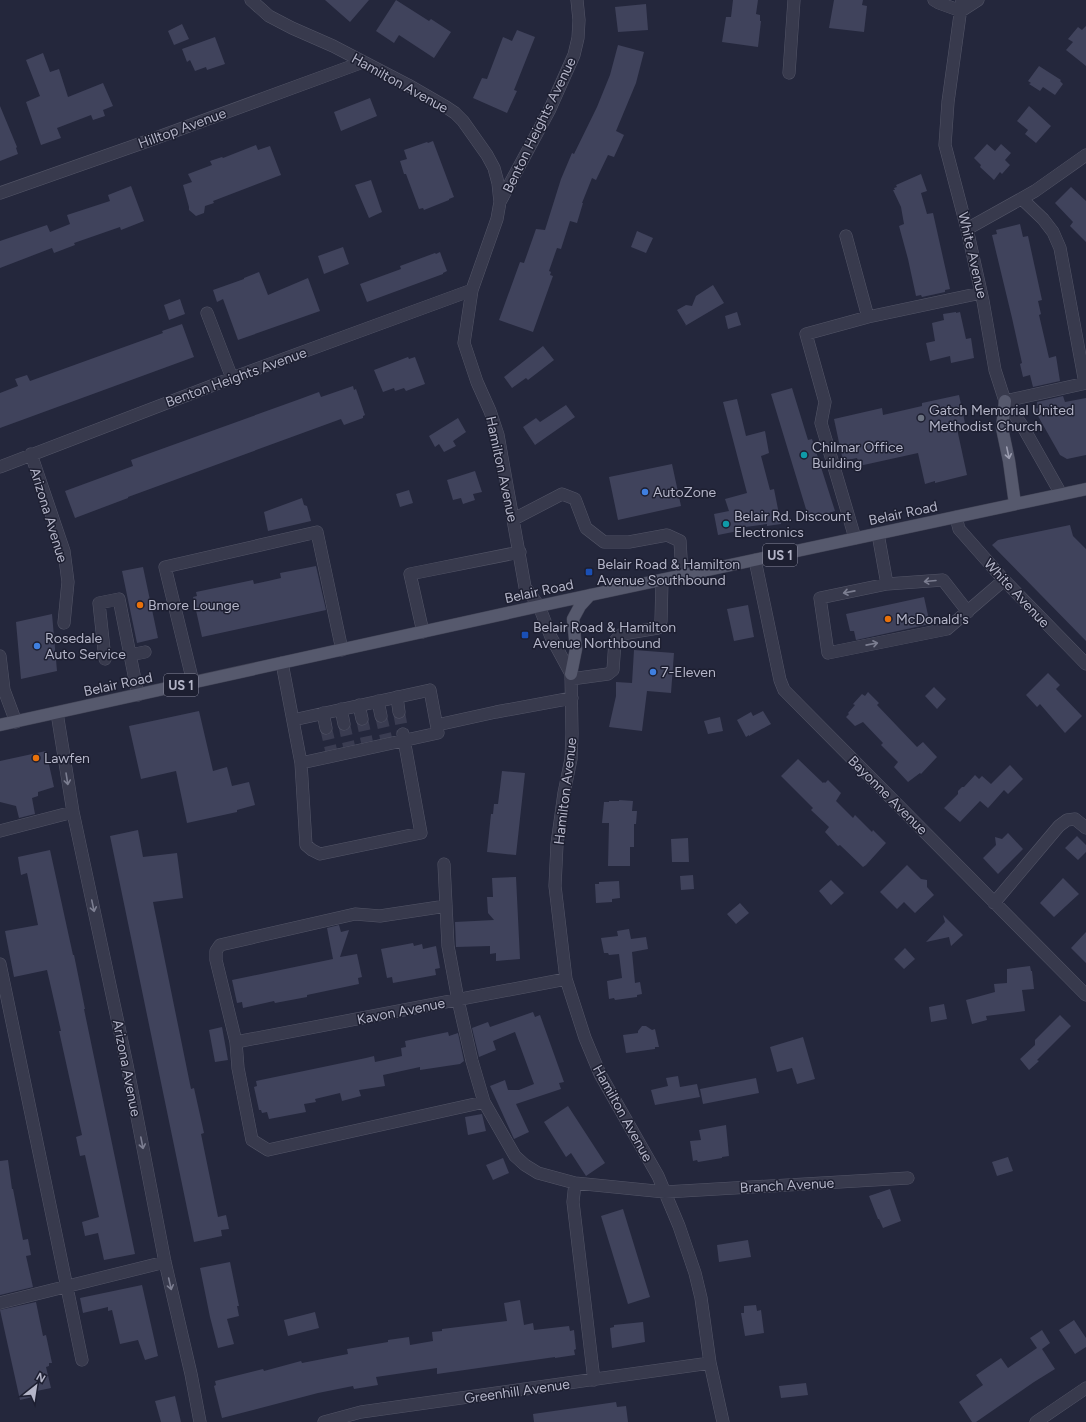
<svg xmlns="http://www.w3.org/2000/svg" width="1086" height="1422" font-family="Figtree,sans-serif">
	<style>
		.building { fill: #40435c }
		.lines { fill: none; stroke-linecap: round; stroke-linejoin: round }
		.minor-tunnel { stroke: #3a3c51; stroke-width: 12; stroke-dasharray: 12 6; stroke-linecap: butt }
		.minor-casing { stroke: #535567; stroke-width: 13 }
		.major-casing { stroke: #414355; stroke-width: 13 }
		.minor { stroke: #383a4d; stroke-width: 12 }
		.major { stroke: #56596d; stroke-width: 12 }
		.oneway { stroke: #9c9eb1 }
		.oneway2 { stroke: #7c7e91 }
		.worship-dot { fill: #6b7280; stroke: #1d1f31; stroke-width: 1.5 }
		.culture-dot { fill: #0f9aa8; stroke: #1d1f31; stroke-width: 1.5 }
		.shop-dot { fill: #3f7fe0; stroke: #1d1f31; stroke-width: 1.5 }
		.transit-dot { fill: #1a4fb4; stroke: #1d1f31; stroke-width: 1.5 }
		.food-dot { fill: #e8710a; stroke: #1d1f31; stroke-width: 1.5 }
		.labels { text-anchor: middle; stroke-width: 3; stroke-linejoin: round; paint-order: stroke }
		.shield { fill: #1d1f31; stroke: #87889b; stroke-width: 1 }
		.shield-label { font-size: 13px; font-weight: bold; fill: #b4b5c8 }
		.street-label { font-size: 14px; fill: #b4b5c8; stroke: #1d1f31 }
		.poi-label { font-size: 14px; fill: #b4b5c8; stroke: #1d1f31; text-anchor: start }
	</style>
	<rect width="100%" height="100%" fill="#24273c"/>
	<path class="building" d="M325 0H369L350 22Z
		M396 0 429 21 431 19 451 32 434 58 399 35 394 43 376 31Z
		M733 0H758L756 14 760 15V21H761L758 47 722 42 726 17H731Z
		M834 0H863L862 5 867 6 864 32 829 28Z
		M646 4 648 30 618 32 615 7Z
		M182 24 189 39 174 45 168 31Z
		M1086 26V66L1066 50 1073 42 1068 39 1078 27 1082 30Z
		M517 30 535 37 514 90 517 91 507 113 473 98 482 78 487 79 503 37 512 41Z
		M215 37 225 64 207 70 206 67 195 71 190 60 187 62 182 49Z
		M618 45 644 52 636 83 616 131 624 135 614 157 608 155 596 180 592 178 582 203H583L577 223 570 221 561 249 557 248 549 271 551 272 550 275 553 276 533 332 499 320 520 262 524 263 536 229 545 230 561 179 572 153 574 154 597 107 610 75Z
		M43 53 50 72 59 69 68 97 103 83 113 106 103 110 105 116 93 120 91 115 57 128 61 138 41 145 26 102 40 96 26 60Z
		M1039 66 1061 80 1060 81 1063 84 1055 95 1043 87 1040 91 1029 84 1031 83 1028 81Z
		M370 98 377 116 341 131 334 112Z
		M0 106 17 147 16 148 18 154 0 161Z
		M1029 106 1051 126 1036 143 1025 134 1028 130 1017 121Z
		M433 141 454 197 449 199V200L424 210 423 208 419 209 406 174H404L400 161 407 159 404 150 427 142 428 143Z
		M987 144 995 151 1001 144 1011 153 1005 160 1010 165 1002 174 1000 172 994 180 980 167 981 165 974 158Z
		M256 145 258 150 270 146 281 175 213 201 214 203 205 206 204 213 196 216 189 210V207L183 185 192 182 188 174 212 165 210 161 222 157 223 158Z
		M921 174 927 191 921 193 927 214 933 213 950 289 945 290V292L922 297 921 295 916 296 908 259 899 226 904 224 901 207 893 190H895L894 188 897 187 896 185Z
		M371 180 382 212 369 218 355 185Z
		M131 186 144 221 121 230 120 227 74 243 75 245 54 253 52 248 0 268V241L47 225 50 232 70 224 67 215 110 201 108 195Z
		M1071 187 1086 201V242L1070 226 1073 222 1055 203Z
		M1020 224 1023 237 1028 236 1042 300 1038 301 1041 314 1039 315 1049 358 1056 356 1060 381 1033 387 1030 375 1023 377 1020 364 1022 363 1012 318 992 235 997 234 996 230Z
		M637 231 653 238 646 253 631 247Z
		M343 247 349 264 324 274 318 256Z
		M440 252 447 271 443 273V274L367 302 360 284 401 269 400 266 435 253 436 254Z
		M259 272 268 295 308 278 320 311 238 340 223 299 217 302 213 290 244 279V278Z
		M713 285 724 303 685 326 686 325 677 310 686 305 692 306 696 296Z
		M180 299 185 314 169 320 164 305Z
		M737 312 741 325 728 329 725 316Z
		M956 312V313L960 312 966 339 971 338 974 358 951 363 950 356 930 361 926 343 935 341 932 323 944 320 943 314Z
		M182 324 194 357 0 428V393L18 386 15 379 27 375 30 381 163 333 162 331Z
		M543 346 554 360 528 380 526 378 512 388 504 377Z
		M408 357 409 359 415 357 425 384 406 391 404 388 395 391 394 388 383 392 374 370Z
		M353 386 354 390 356 389 365 415 363 416V418L344 425 341 419 128 497V498L75 518 65 491 133 466 131 460 300 399 319 392 321 397Z
		M792 388 808 440 812 439 835 511 809 519 771 394Z
		M959 395 965 423 956 424 967 475 935 483V481L925 484 918 453 859 466 857 458 843 461 834 419 882 408 883 415 922 406V403Z
		M1063 396 1065 402 1086 398V455L1067 459 1060 455 1034 409 1038 408 1037 402Z
		M737 399 746 436 765 431 769 453 761 456 770 490 774 489 781 524 767 526V524L738 528V531L718 535 714 514 729 511 725 499 747 493 723 402Z
		M566 405 575 417 535 445 523 427 536 418 540 422Z
		M458 418 466 432 453 441 456 446 444 452 439 444 435 447 429 436Z
		M672 464 681 506 618 520 609 477Z
		M475 471 482 492 473 494 475 500 463 504 461 498 453 500 447 480Z
		M409 490 413 503 400 507 396 494Z
		M302 498 304 505 307 506 311 521 268 531 264 512Z
		M1070 525 1073 536 1086 549V641L992 545 998 540Z
		M316 566 326 610 202 637 193 597 197 596 196 592 253 580 254 584 268 581 281 578 280 573Z
		M143 567 158 638 137 643 122 571Z
		M924 597 930 624 856 640 854 631H850L846 614Z
		M748 605 754 637 734 641 727 609Z
		M52 614 57 671 21 679 16 622Z
		M634 650 674 653 671 693 647 691 642 731 609 727 616 696V682L632 683Z
		M1048 673 1060 685 1056 689 1082 716 1065 733 1040 704 1037 707 1026 695Z
		M934 687 946 699 937 709 925 696Z
		M868 692 879 703 877 705 917 747 923 742 937 757 921 774 920 773 908 782 894 767 898 762 881 745 883 743 863 722 855 726 846 717 849 714 848 713 855 705 853 704 862 694 865 696Z
		M199 711 213 771 227 767 232 786 249 782 255 805 237 810V812L187 823 176 771 141 779 129 726Z
		M763 711 771 724 749 736V735L746 737 737 720 751 712 753 716Z
		M720 717 723 731 708 734 704 721Z
		M46 751 54 787 38 792V796L32 798 35 814 19 818 16 806 0 802V761Z
		M798 759 823 783 824 782 825 783 828 780 841 793 836 801 853 818 855 815 872 832 873 830 886 843 866 865 863 867 840 845 838 846 825 832 829 827 811 810 813 808 781 776Z
		M1010 765 1023 779 1008 794 1004 790 988 808 980 801 960 822 944 808 958 794V791L962 787H964L975 775 979 779 982 776 991 784Z
		M502 771 525 773 516 855 487 852 491 814H493L494 804H498Z
		M619 800 633 801 632 811H637L636 824H634V847H630V866H608L609 823H602L604 802H609V801H619Z
		M138 830 143 857 177 853 183 898 153 902 191 1089 194 1088 204 1133 201 1134 218 1217 226 1215 229 1229 221 1230 222 1236 194 1242 110 836Z
		M1008 833 1023 849 998 874 983 858 996 845 995 837 1002 839Z
		M1077 836 1086 845V852L1078 860 1065 848Z
		M688 838 689 862H672L671 839Z
		M50 850 73 955H74L85 1009H84L135 1254 104 1260 98 1233 85 1236 82 1222 99 1217 85 1155 80 1156 76 1137 82 1135 59 1031H61L47 970 14 977 5 931 38 925 27 873 21 875 18 857Z
		M907 865 921 879 927 880V887L934 895 915 913 904 902 897 909 880 892Z
		M693 875 694 889 681 890 680 876Z
		M516 877 520 959 496 961V953L490 954V946L456 947 455 922 494 920 488 913 487 897H493L492 878Z
		M1063 878 1079 894 1054 917 1040 903Z
		M831 880 844 893 831 905 819 891Z
		M619 881 620 898 612 899V902L596 903 595 884H599V882Z
		M740 903 749 913 736 924 727 914Z
		M943 915 963 935 951 946 949 937 926 942 945 922Z
		M339 925 341 932 349 930 340 957 357 954 362 977 358 978 359 984 307 995V997L275 1003 274 1001 243 1008 242 1002 237 1003 232 980 333 959 327 928Z
		M629 929 631 939 646 937 648 949 632 952 635 983 640 982 642 994 637 995V997L615 1000 614 998 609 999 607 981 622 978 619 954 609 955 608 953H604L601 938 618 936 617 931Z
		M1086 932V963L1071 948Z
		M413 943 414 946 422 944 423 949 436 946 440 968 435 969 436 975 393 983 392 977 387 978 381 949Z
		M905 948 915 959 904 969 894 959Z
		M1030 966 1031 971H1032L1034 989 1022 990 1025 1011 986 1016 987 1020 972 1024 966 1000 995 992 994 984 1007 983V969Z
		M944 1004 947 1019 931 1022 929 1007Z
		M533 1012 535 1017 540 1015 564 1082 559 1083 561 1089 516 1104 529 1132 514 1139 490 1086 505 1080 508 1090H519L534 1084 515 1032 493 1041 496 1050 479 1057 472 1028 488 1022 490 1027Z
		M1060 1015 1071 1026 1037 1060 1039 1061 1029 1070 1020 1059 1035 1045V1040Z
		M642 1026H646L652 1030 655 1029 659 1047H655V1049L626 1053 623 1035 638 1033V1031Z
		M222 1027 228 1060 215 1062 209 1030Z
		M448 1032 449 1036 458 1033 464 1061 460 1064 420 1070V1067L383 1075 385 1086 359 1090 361 1096 342 1101 340 1093 315 1099 316 1102 304 1104 306 1112 269 1119 267 1112 262 1113 261 1110H259L254 1087 257 1086 256 1081 366 1058 374 1056 375 1062 402 1056 401 1048 406 1047 405 1041Z
		M803 1037 815 1079 797 1084 792 1068 777 1072 770 1047Z
		M678 1076 680 1087 697 1084 700 1097 655 1105 651 1090 668 1086 666 1078Z
		M756 1078 759 1093 703 1104 700 1089Z
		M568 1106 605 1163 586 1176 571 1153 566 1157 544 1122Z
		M482 1114 486 1131 468 1135 465 1117Z
		M726 1125 729 1156 722 1157V1158L698 1162 697 1160 693 1161 690 1141 701 1140 699 1130Z
		M1008 1157 1013 1171 997 1176 992 1162Z
		M503 1158 509 1173 493 1180 486 1165Z
		M8 1160 12 1189H13L23 1240 28 1239 31 1255 26 1256 33 1287 0 1295V1161Z
		M890 1189 901 1221 883 1228 879 1219H878L869 1196Z
		M623 1209 650 1297 628 1304 601 1216Z
		M748 1240 751 1257 719 1262 717 1245Z
		M230 1262 239 1306H237L239 1316 227 1319 234 1344 218 1348 210 1317 200 1268Z
		M142 1285 158 1356 145 1360 138 1340 120 1344 112 1310 108 1311V1307L83 1313 80 1298Z
		M520 1300 524 1325 533 1323 534 1330 569 1326 570 1331 574 1330 576 1349 574 1350 575 1355 555 1358V1357L437 1374V1368L376 1377 378 1385 354 1389 353 1386 318 1393 222 1418 214 1386 216 1385 215 1381 263 1369 264 1371 301 1361 302 1363 348 1354 347 1349 388 1342V1340L409 1337 410 1345 433 1341 432 1332 442 1331V1329L507 1321 504 1303Z
		M36 1302 43 1336 46 1335 52 1363H49V1366L46 1367 51 1388 32 1392 33 1397 20 1400 0 1310Z
		M756 1305 757 1311 761 1310 764 1333 745 1336 741 1313H744V1306Z
		M315 1312 319 1328 288 1336 284 1320Z
		M1074 1320 1086 1338V1347L1075 1354 1059 1330Z
		M643 1322 645 1342 612 1348 610 1328 614 1327V1325Z
		M1042 1330 1050 1343 1042 1349 1055 1369 1034 1382 976 1422H972L959 1402 983 1385 976 1375 1001 1358 1008 1368 1037 1348 1030 1338Z
		M806 1383 808 1395 781 1398 779 1386Z
		M175 1396 181 1422H161L155 1401Z
		M616 1402 617 1407 626 1406 628 1422H534L533 1414Z"/>
	<g class="lines">
		<path class="minor-tunnel" d="M399 712 403 734
			M381 716 386 738
			M362 719 367 742
			M344 724 349 746
			M326 728 331 750"/>
		<defs>
			<path id="minor" d="M251 0 269 16 292 28 333 46 408 85 446 107 455 113 463 121 487 155 494 168 498 183 500 202 497 219 472 290 464 343 477 382 490 411 498 435 525 587 539 606 551 637 571 674 572 734 571 759 564 793 557 844 555 886 566 979 585 1038 600 1074 658 1176 679 1226 695 1273 701 1298 710 1363 723 1422
				M934 0 939 3 961 11 978 0
				M962 0 948 102 945 145 967 229 983 301 995 370 1005 401 1023 427 1061 494
				M789 73 794 0
				M0 193 145 142 363 62
				M1022 199 1043 219 1053 232 1060 248 1085 383
				M500 202 549 111 574 55 578 38 579 20 577 0
				M967 229 1035 191 1086 155
				M846 236 868 317
				M207 313 232 378
				M1005 401 1086 383
				M31 454 64 551 68 582 64 623
				M0 467 232 378 472 290
				M956 517 959 529 1004 580 1086 664
				M514 519 562 494 575 499 586 528 604 542H629L667 535 680 541 682 575
				M878 534 887 584
				M855 538 821 423 825 402 806 334 868 317 981 293
				M755 560 780 680 784 690 1086 995
				M968 612 943 580 887 584 820 598 828 653 947 629 1004 580
				M423 632 410 574 520 552
				M130 655 145 652
				M0 656 4 690
				M105 659 99 603 119 599 138 695
				M282 663 301 763 438 733 430 690 293 720
				M571 679 608 674 613 670 615 641 622 634 658 628 661 621 662 580
				M193 682 165 567 317 532 342 650
				M0 687 4 690 16 722
				M397 697 399 712
				M378 701 381 716
				M359 705 362 719
				M341 709 344 724
				M57 713 73 812 127 1065 165 1262 191 1374 200 1422
				M323 713 326 728
				M437 725 496 712 572 698
				M301 763 306 845 312 850 320 854 421 833 403 734
				M0 831 73 812
				M444 864 448 946 458 1000 472 1061 484 1102 515 1156 525 1165 538 1173 575 1183 665 1192 908 1178
				M994 903 1059 826 1067 820 1075 819 1086 828
				M446 906 380 916 355 914 220 945 216 951V960L236 1042 238 1068 252 1140 268 1150 484 1102
				M0 964 82 1360
				M236 1042 566 979
				M575 1183 573 1202 594 1380
				M0 1303 165 1262
				M324 1422 361 1412 710 1363
				M1036 1422 1086 1388"/>
			<path id="major" d="M1005 401 1002 428 1009 461 1015 504
				M571 674 576 649 573 619 580 606 590 595
				M0 725 553 603 1086 489"/>
		</defs>
		<use href="#minor" class="minor-casing"/>
		<use href="#major" class="major-casing"/>
		<use href="#minor" class="minor"/>
		<use href="#major" class="major"/>
	</g>
	<defs><path id="oneway-shaft" d="M-6 0H5M1.5-3L5.5 0L1.5 3" fill="none" stroke-width="1.6" stroke-linecap="round" stroke-linejoin="round"/></defs>
	<use class="oneway" href="#oneway-shaft" transform="translate(1008 453) rotate(78)"/>
	<g class="oneway2">
		<use href="#oneway-shaft" transform="translate(930 581) rotate(175)"/>
		<use href="#oneway-shaft" transform="translate(849 592) rotate(169)"/>
		<use href="#oneway-shaft" transform="translate(872 644) rotate(-11)"/>
		<use href="#oneway-shaft" transform="translate(67 779) rotate(81)"/>
		<use href="#oneway-shaft" transform="translate(93 906) rotate(78)"/>
		<use href="#oneway-shaft" transform="translate(142 1143) rotate(79)"/>
		<use href="#oneway-shaft" transform="translate(170 1284) rotate(77)"/>
	</g>
	<circle class="worship-dot" cx="921" cy="418" r="4"/>
	<g class="culture-dot">
		<circle cx="804" cy="455" r="4"/>
		<circle cx="726" cy="524" r="4"/>
	</g>
	<g class="shop-dot">
		<circle cx="645" cy="492" r="4"/>
		<circle cx="37" cy="646" r="4"/>
		<circle cx="653" cy="672" r="4"/>
	</g>
	<g class="transit-dot">
		<rect x="585" y="568" width="8" height="8" rx="2"/>
		<rect x="521" y="631" width="8" height="8" rx="2"/>
	</g>
	<g class="food-dot">
		<circle cx="140" cy="605" r="4"/>
		<circle cx="888" cy="619" r="4"/>
		<circle cx="36" cy="758" r="4"/>
	</g>
	<g class="labels">
		<g class="shield">
			<rect x="763" y="544" width="34" height="22" rx="3"/>
			<rect x="164" y="674" width="34" height="22" rx="3"/>
		</g>
		<g class="shield-label">
			<text x="780" y="560">US 1</text>
			<text x="181" y="690">US 1</text>
		</g>
		<g class="street-label">
			<text transform="translate(400 83) rotate(29)" y="5">Hamilton Avenue</text>
			<text transform="translate(539 125) rotate(-64)" y="5">Benton Heights Avenue</text>
			<text transform="translate(182 128) rotate(-20)" y="5">Hilltop Avenue</text>
			<text transform="translate(973 255) rotate(77)" y="5">White Avenue</text>
			<text transform="translate(236 377) rotate(-20)" y="5">Benton Heights Avenue</text>
			<text transform="translate(502 469) rotate(78)" y="5">Hamilton Avenue</text>
			<text transform="translate(903 513) rotate(-12)" y="5">Belair Road</text>
			<text transform="translate(49 515) rotate(73)" y="5">Arizona Avenue</text>
			<text transform="translate(539 591) rotate(-12)" y="5">Belair Road</text>
			<text transform="translate(1017 593) rotate(47)" y="5">White Avenue</text>
			<text transform="translate(118 684) rotate(-12)" y="5">Belair Road</text>
			<text transform="translate(565 791) rotate(-83)" y="5">Hamilton Avenue</text>
			<text transform="translate(888 795) rotate(45)" y="5">Bayonne Avenue</text>
			<text transform="translate(401 1011) rotate(-11)" y="5">Kavon Avenue</text>
			<text transform="translate(127 1068) rotate(79)" y="5">Arizona Avenue</text>
			<text transform="translate(623 1113) rotate(61)" y="5">Hamilton Avenue</text>
			<text transform="translate(787 1185) rotate(-3)" y="5">Branch Avenue</text>
			<text transform="translate(517 1391) rotate(-8)" y="5">Greenhill Avenue</text>
		</g>
		<g class="poi-label">
			<text x="929" y="415">Gatch Memorial United<tspan x="929" dy="16">Methodist Church</tspan></text>
			<text x="812" y="452">Chilmar Office<tspan x="812" dy="16">Building</tspan></text>
			<text x="653" y="497">AutoZone</text>
			<text x="734" y="521">Belair Rd. Discount<tspan x="734" dy="16">Electronics</tspan></text>
			<text x="597" y="569">Belair Road &amp; Hamilton<tspan x="597" dy="16">Avenue Southbound</tspan></text>
			<text x="148" y="610">Bmore Lounge</text>
			<text x="896" y="624">McDonald's</text>
			<text x="533" y="632">Belair Road &amp; Hamilton<tspan x="533" dy="16">Avenue Northbound</tspan></text>
			<text x="45" y="643">Rosedale<tspan x="45" dy="16">Auto Service</tspan></text>
			<text x="661" y="677">7-Eleven</text>
			<text x="44" y="763">Lawfen</text>
		</g>
	</g>
	<g transform="translate(36 1386) rotate(30)" stroke="#1d1f31" stroke-width="3" paint-order="stroke">
	<path d="M0-3L7 15L0 10L-7 15Z" fill="#b4b5c8"/>
	<text y="-6" font-size="11" font-weight="bold" text-anchor="middle" fill="#b4b5c8">N</text>
	</g>
</svg>
